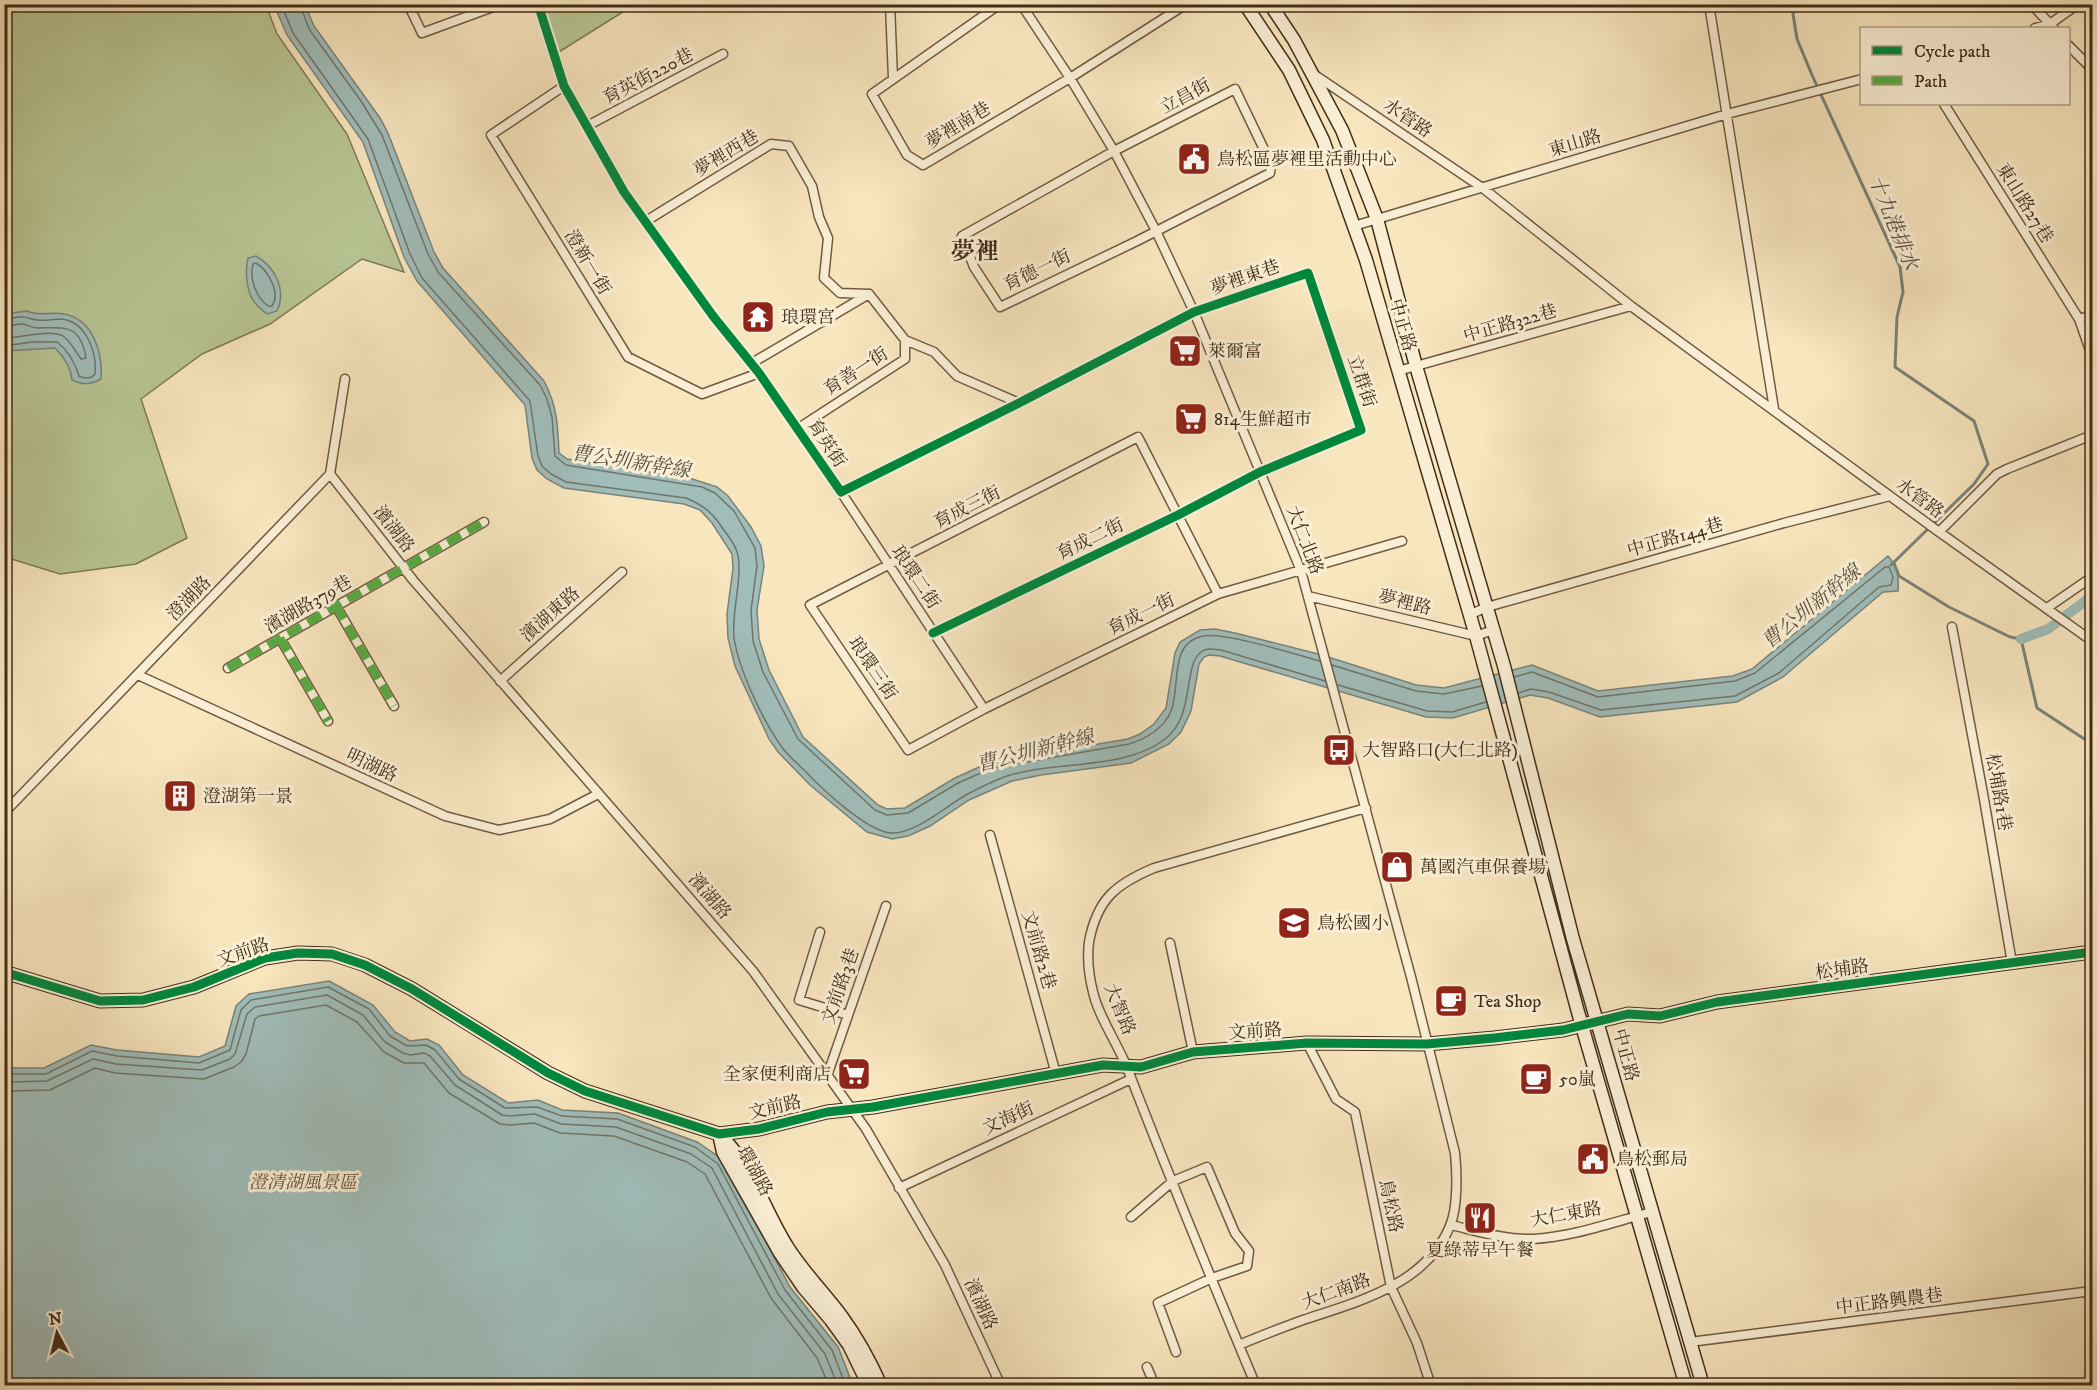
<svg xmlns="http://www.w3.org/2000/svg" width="2097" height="1390" font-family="'IM FELL DW Pica','Noto Serif TC',serif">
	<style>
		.green { fill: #b9c695; stroke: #7e7a56; stroke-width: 1.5 }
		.water { fill: #a0bdba; stroke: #7a8379; stroke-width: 1.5 }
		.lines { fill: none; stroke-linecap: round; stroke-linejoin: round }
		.shore { stroke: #717569; stroke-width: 1.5 }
		.stream { stroke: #7a8379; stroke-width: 3 }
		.canal { stroke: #a0bdba; stroke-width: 10 }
		.street-casing { stroke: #705b42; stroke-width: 11 }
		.secondary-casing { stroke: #422d18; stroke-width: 15 }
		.street { stroke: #faefd5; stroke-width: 8 }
		.secondary { stroke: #faefd5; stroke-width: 12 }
		.quiet { stroke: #56ab42; stroke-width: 8; stroke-dasharray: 15 8; stroke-linecap: butt }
		.cycleway-casing { stroke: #faefd5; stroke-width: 13 }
		.cycleway { stroke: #00873e; stroke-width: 9 }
		.labels { text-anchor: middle; stroke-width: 6; stroke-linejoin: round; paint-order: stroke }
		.street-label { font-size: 18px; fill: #422d18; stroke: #faefd5 }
		.poi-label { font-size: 18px; fill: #422d18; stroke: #faefd5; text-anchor: start }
		.park-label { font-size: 18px; font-style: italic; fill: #605337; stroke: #faefd5 }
		.water-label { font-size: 20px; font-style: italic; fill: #5a5140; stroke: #faefd5 }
		.district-label { font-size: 24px; font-weight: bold; fill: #422d18; stroke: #faefd5 }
	</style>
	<rect width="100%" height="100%" fill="#f8e6bf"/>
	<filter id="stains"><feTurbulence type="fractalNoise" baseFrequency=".00333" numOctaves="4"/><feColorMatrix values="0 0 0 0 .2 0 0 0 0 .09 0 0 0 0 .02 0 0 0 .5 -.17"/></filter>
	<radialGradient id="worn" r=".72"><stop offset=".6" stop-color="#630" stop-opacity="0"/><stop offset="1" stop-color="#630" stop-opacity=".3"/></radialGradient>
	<path class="green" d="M538 4 634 5 554 55Z
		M4 5H266L277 34 347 134 404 272 362 259 270 324 202 354 141 399 187 538 136 564 60 574 5 557Z"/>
	<path class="water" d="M274 5H305L314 26 380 118 388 133 434 252 443 268 544 381C557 405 558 426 559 453L567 459 689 478 717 487 728 496 751 527 761 546 764 566 757 610 759 639 769 670 803 737 878 805 887 809 905 808 955 778 990 762 1128 739 1140 734 1154 724 1166 708 1175 653 1180 642 1200 630 1215 629 1235 633 1322 655 1416 685 1444 688 1532 665 1598 691 1733 676 1752 669 1888 556C1898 567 1899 576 1898 591L1883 592 1783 677 1737 702 1600 717 1548 698 1530 695 1453 718 1426 717 1220 656 1209 655 1204 657 1199 664 1191 711 1181 732 1169 744 1131 763 1041 775 1012 781 969 800 930 826 908 836 892 839 867 832 810 785 778 752 769 739 735 666 728 638 727 614 733 568 732 554 712 523 700 510 684 504 564 488 547 479 537 470 532 458 525 405 417 281 404 257 363 142 287 35Z
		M256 256C275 267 287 290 277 311L267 314C263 311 259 308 256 304 246 294 245 271 248 258Z
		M27 311C40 317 51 311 64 314 93 319 103 353 101 379 90 385 83 385 72 380 71 367 64 357 55 348L5 351V314Z
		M329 981 373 1005 395 1032 410 1041 427 1039 439 1045 463 1075 508 1103 538 1100 562 1110 618 1113 697 1142 722 1159 790 1287 838 1347 853 1385H5L4 1066 14 1068H44L91 1045 117 1050 199 1057 225 1046 236 1006 249 994Z"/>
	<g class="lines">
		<path class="shore" d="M281 4 293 33 368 139 410 254 422 278 530 401 538 456 542 466 551 474 566 482 686 498C703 505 713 513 723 529 728 536 735 544 737 552 744 573 731 612 734 638 739 670 762 719 781 746 788 756 798 764 806 772 823 790 866 830 890 833 914 835 945 807 966 795 979 788 993 781 1007 776 1056 760 1124 771 1165 739 1195 717 1183 667 1200 653 1206 647 1214 649 1221 650L1325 681
			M300 4 309 29 361 101 382 135 428 254 438 272 540 385 547 399 552 417 555 456 566 465 702 487 715 493 734 511 755 548 757 566 751 610 753 641 763 672 798 739 875 810 887 815 908 813 958 783 992 768 1129 744C1146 739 1164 728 1171 711 1181 687 1168 643 1203 636 1226 632 1294 654 1320 661
			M256 263C268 270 281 293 272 306H268C256 297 249 279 253 264Z
			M4 320C11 319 17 316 23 317 28 317 32 320 37 320 45 321 53 319 61 319 86 321 97 352 95 374 91 379 84 379 79 376 75 363 69 351 57 342H32L4 346
			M4 327C11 327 17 323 23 324 28 325 32 328 37 328 65 328 80 323 86 358L81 359C76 352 71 342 63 336 50 329 19 338 4 338
			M1332 665 1416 691 1444 694 1482 686
			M1514 677 1532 672 1598 697 1735 681 1755 673 1885 567H1889L1893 577 1891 585 1879 587 1779 673 1735 696 1601 710 1549 692 1531 689 1518 693
			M1338 685 1427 711 1452 712 1486 702
			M4 1072 14 1074H46L92 1051 117 1056 199 1063 230 1050 241 1010 251 1000 328 987 369 1009 390 1036 407 1046 426 1045 435 1050 459 1079 505 1108 537 1107 562 1116 617 1119 695 1147 718 1164 785 1290 832 1350 846 1386
			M4 1080 13 1082 47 1081 93 1059 116 1064 202 1070 230 1059 235 1054 247 1014 255 1007 327 995 363 1015 385 1042 403 1053 410 1055 424 1053 430 1056 455 1085 502 1115 509 1116 535 1114 561 1124 616 1127 691 1154 712 1168 778 1294 825 1354 838 1386
			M4 1089 13 1091 50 1090 95 1068 115 1073 204 1079 234 1067 241 1062 246 1054 255 1019 259 1016 326 1005 357 1022 384 1052 404 1063H424L449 1093 500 1124 510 1125 534 1123 560 1133 614 1136 687 1162 705 1174 771 1298 817 1358 829 1386"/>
		<path class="stream" d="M1796 4 1793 14 1797 39 1812 75 1900 267 1903 292 1897 317 1895 367 1974 421 1988 464 1974 484 1891 565
			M1894 563 1899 576 1949 607 2010 637 2021 639 2037 708 2092 744"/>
		<path class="canal" d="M2021 639 2048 629 2092 596"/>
		<defs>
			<path id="street" d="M408 4 422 33 501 4
				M538 4 564 86 624 192 713 316 759 373 841 492 1019 403 1194 312 1308 273 1361 430 1260 472 1178 515 933 633
				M890 4 893 79
				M1000 4 872 94 907 155 923 165 1070 78 1180 8 1177 4
				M1021 4 1070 78 1114 151 1156 231 1194 312 1301 571 1411 977 1455 1153C1457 1173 1458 1207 1450 1226 1426 1285 1357 1302 1303 1320 1281 1328 1260 1336 1239 1345
				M1709 4 1774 409
				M2031 4 2054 28
				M2035 28 2050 24 2078 4
				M2068 45 2092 69
				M1315 75 1484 189 1631 306 1935 529 2092 641
				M564 86 491 135 628 357 702 394 759 373
				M1235 89 1271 164 1270 173 1137 241 1000 307 974 267 962 236 1114 151Z
				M1944 104 2079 319 2092 356
				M587 126 723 54
				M646 221 771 144 789 146 812 186 819 217 828 238 824 278 840 293 869 294
				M1354 226 1727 114 1862 79
				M2079 319 2092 315
				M905 340 934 352 957 376 1019 403
				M752 363 869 294 905 340V359L797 429
				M1398 371 1631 306
				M330 474 413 580 753 971 866 1129 945 1265 1001 1386
				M841 492 984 709
				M1939 532 1997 474 2007 469 2092 435
				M1218 594 1138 437 810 605 908 750 984 709 1218 594 1402 541
				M1308 596 1476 636 1493 630
				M336 606 394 706
				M2047 608 2092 577
				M1469 615 1487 607 1784 523 1890 496
				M1952 627 1984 799 2012 963
				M280 638 328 721
				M228 668 484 522
				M138 675 445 816 499 830 550 819 598 794
				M500 681 622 572
				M4 813 330 474 345 379
				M990 835 1056 1074
				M820 932 799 1000 848 1015
				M1170 943 1193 1052
				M1307 1043 1336 1099 1355 1112 1391 1287 1417 1343 1431 1386
				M827 1076 886 906
				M899 1188 1131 1079
				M1131 1217 1173 1181 1207 1167 1235 1233 1249 1251 1247 1266 1212 1278 1158 1303 1176 1352
				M1451 1225C1477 1231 1505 1240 1533 1239 1573 1237 1613 1222 1652 1212
				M1690 1342 2092 1291
				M1147 1367 1155 1386
				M1256 1386C1212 1281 1169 1176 1128 1070 1119 1046 1098 1016 1093 992 1089 976 1087 958 1089 942 1097 899 1116 884 1154 868L1366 808"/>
			<path id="secondary" d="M1245 4 1289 70 1323 140 1366 260 1476 636 1578 1012 1686 1386
				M1270 4 1294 40 1342 130 1377 219 1416 366 1504 666 1573 939 1703 1386
				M4 972 100 1001 143 1000 194 987 265 958 298 953 332 954 365 965 412 989 548 1073 585 1091 719 1134 759 1129 827 1112 873 1107 1103 1065 1141 1067 1193 1052 1307 1043 1427 1044 1494 1038 1563 1030 1628 1014 1660 1016 1717 1002 2092 952
				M719 1134C752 1165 764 1211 788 1248 804 1273 825 1294 842 1317 858 1339 870 1361 881 1386
				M719 1134 723 1152 780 1253 803 1287 831 1320 849 1345 869 1386"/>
		</defs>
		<use href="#street" class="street-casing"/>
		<use href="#secondary" class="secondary-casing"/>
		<use href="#street" class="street"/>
		<use href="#secondary" class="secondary"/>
		<path class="quiet" d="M336 606 394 706
			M280 638 328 721
			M228 668 484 522"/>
		<defs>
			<path id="cycleway" d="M538 4 564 86 624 192 713 316 759 373 841 492 1019 403 1194 312 1308 273 1361 430 1260 472 1178 515 933 633
				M4 972 100 1001 143 1000 194 987 265 958 298 953 332 954 365 965 412 989 548 1073 585 1091 719 1134 759 1129 827 1112 873 1107 1103 1065 1141 1067 1193 1052 1307 1043 1427 1044 1494 1038 1563 1030 1628 1014 1660 1016 1717 1002 2092 952"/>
		</defs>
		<use href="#cycleway" class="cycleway-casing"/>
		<use href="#cycleway" class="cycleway"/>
	</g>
	<defs>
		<symbol id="civic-square" viewBox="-11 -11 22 22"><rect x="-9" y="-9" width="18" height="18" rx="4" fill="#8f2418" stroke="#faefd5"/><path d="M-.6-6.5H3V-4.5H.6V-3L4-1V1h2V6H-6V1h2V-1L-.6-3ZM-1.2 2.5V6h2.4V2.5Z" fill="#fff"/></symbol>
		<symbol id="temple-square" viewBox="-11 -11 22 22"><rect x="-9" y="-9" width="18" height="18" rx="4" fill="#8f2418" stroke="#faefd5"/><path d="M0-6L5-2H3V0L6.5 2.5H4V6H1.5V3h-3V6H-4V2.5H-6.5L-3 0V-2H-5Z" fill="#fff"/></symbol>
		<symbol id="supermarket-square" viewBox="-11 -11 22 22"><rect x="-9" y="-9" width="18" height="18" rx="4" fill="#8f2418" stroke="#faefd5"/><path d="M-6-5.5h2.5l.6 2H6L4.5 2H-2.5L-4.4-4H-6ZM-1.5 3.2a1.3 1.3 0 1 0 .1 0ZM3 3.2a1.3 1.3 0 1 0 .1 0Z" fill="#fff"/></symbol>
		<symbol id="bus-square" viewBox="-11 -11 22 22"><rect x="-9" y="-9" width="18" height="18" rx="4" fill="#8f2418" stroke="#faefd5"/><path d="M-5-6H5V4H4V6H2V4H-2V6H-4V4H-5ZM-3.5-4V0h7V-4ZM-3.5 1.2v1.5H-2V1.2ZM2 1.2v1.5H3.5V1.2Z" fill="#fff"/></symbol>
		<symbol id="building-square" viewBox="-11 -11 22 22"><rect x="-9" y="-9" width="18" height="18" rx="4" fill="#8f2418" stroke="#faefd5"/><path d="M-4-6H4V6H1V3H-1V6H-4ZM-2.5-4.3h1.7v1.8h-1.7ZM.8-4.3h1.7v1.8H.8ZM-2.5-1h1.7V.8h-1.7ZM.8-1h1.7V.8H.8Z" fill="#fff"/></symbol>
		<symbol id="shop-square" viewBox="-11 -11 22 22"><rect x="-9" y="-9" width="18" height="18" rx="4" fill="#8f2418" stroke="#faefd5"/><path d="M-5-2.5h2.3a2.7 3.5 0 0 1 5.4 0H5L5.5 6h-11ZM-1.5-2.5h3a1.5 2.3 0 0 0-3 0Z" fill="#fff"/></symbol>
		<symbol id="school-square" viewBox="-11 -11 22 22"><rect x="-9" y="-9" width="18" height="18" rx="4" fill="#8f2418" stroke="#faefd5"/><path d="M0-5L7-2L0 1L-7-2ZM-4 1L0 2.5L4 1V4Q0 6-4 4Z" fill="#fff"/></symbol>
		<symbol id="cafe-square" viewBox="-11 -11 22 22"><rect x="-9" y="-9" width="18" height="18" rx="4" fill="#8f2418" stroke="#faefd5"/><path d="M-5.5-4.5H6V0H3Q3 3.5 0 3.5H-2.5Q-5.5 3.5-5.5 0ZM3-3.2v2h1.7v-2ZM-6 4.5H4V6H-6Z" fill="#fff"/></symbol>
		<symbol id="restaurant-square" viewBox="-11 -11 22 22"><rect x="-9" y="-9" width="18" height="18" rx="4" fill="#8f2418" stroke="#faefd5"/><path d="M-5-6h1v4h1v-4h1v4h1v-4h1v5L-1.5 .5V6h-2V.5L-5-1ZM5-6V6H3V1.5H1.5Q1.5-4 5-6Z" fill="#fff"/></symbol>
	</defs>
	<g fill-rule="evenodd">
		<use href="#civic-square" x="1175" y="140" width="38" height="38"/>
		<use href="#temple-square" x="739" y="298" width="38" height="38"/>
		<use href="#supermarket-square" x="1166" y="332" width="38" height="38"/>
		<use href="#supermarket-square" x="1172" y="400" width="38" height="38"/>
		<use href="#bus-square" x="1320" y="731" width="38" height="38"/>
		<use href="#building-square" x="161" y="777" width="38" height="38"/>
		<use href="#shop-square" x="1378" y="848" width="38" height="38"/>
		<use href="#school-square" x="1275" y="904" width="38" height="38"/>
		<use href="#cafe-square" x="1432" y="982" width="38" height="38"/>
		<use href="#supermarket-square" x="835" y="1055" width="38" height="38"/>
		<use href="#cafe-square" x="1517" y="1060" width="38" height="38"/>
		<use href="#civic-square" x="1574" y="1140" width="38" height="38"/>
		<use href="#restaurant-square" x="1461" y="1199" width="38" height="38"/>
	</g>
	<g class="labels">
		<g class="street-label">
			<text transform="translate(648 76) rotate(-28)" y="6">育英街220巷</text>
			<text transform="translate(1185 96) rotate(-28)" y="6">立昌街</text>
			<text transform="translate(1408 118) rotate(34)" y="6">水管路</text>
			<text transform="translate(958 125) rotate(-31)" y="6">夢裡南巷</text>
			<text transform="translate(1575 143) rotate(-17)" y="6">東山路</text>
			<text transform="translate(726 153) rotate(-31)" y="6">夢裡西巷</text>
			<text transform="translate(2025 203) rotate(58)" y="6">東山路27巷</text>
			<text transform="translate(588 262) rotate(59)" y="6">澄新一街</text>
			<text transform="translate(1037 270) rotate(-26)" y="6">育德一街</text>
			<text transform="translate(1245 277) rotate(-19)" y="6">夢裡東巷</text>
			<text transform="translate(1510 323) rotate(-16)" y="6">中正路322巷</text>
			<text transform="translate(1403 325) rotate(74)" y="6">中正路</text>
			<text transform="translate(856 371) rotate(-33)" y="6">育善一街</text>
			<text transform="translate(1362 381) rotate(71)" y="6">立群街</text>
			<text transform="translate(827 443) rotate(56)" y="6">育英街</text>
			<text transform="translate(1920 498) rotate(36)" y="6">水管路</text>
			<text transform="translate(967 507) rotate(-27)" y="6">育成三街</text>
			<text transform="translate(394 529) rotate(52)" y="6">濱湖路</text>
			<text transform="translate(1675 537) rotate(-16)" y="6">中正路144巷</text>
			<text transform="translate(1090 539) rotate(-26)" y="6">育成二街</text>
			<text transform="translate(1305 540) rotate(69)" y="6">大仁北路</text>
			<text transform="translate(916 577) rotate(56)" y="6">琅環二街</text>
			<text transform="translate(189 598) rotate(-46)" y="6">澄湖路</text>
			<text transform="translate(1405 602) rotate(14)" y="6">夢裡路</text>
			<text transform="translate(308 604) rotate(-30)" y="6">濱湖路379巷</text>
			<text transform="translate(550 614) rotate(-42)" y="6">濱湖東路</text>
			<text transform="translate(1141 614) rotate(-26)" y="6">育成一街</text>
			<text transform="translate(873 668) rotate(56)" y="6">琅環三街</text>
			<text transform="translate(372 765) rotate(25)" y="6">明湖路</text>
			<text transform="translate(1999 792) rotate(80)" y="6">松埔路1巷</text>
			<text transform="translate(710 896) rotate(49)" y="6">濱湖路</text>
			<text transform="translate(1039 950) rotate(74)" y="6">文前路2巷</text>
			<text transform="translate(243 952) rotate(-19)" y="6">文前路</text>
			<text transform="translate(1842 969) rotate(-8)" y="6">松埔路</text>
			<text transform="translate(840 986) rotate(-71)" y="6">文前路3巷</text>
			<text transform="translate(1120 1009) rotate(68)" y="6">大智路</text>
			<text transform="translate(1255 1031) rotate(-4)" y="6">文前路</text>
			<text transform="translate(1626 1055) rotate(75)" y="6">中正路</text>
			<text transform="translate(775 1107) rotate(-13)" y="6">文前路</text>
			<text transform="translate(1008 1118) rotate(-25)" y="6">文海街</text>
			<text transform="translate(755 1171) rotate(61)" y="6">環湖路</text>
			<text transform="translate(1391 1206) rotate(78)" y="6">鳥松路</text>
			<text transform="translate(1566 1214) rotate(-10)" y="6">大仁東路</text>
			<text transform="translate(1336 1291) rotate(-20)" y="6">大仁南路</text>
			<text transform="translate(1889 1301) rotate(-7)" y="6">中正路興農巷</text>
			<text transform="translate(981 1304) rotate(65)" y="6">濱湖路</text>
		</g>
		<g class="poi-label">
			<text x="1217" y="165">鳥松區夢裡里活動中心</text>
			<text x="781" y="323">琅環宮</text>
			<text x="1208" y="357">萊爾富</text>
			<text x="1214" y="425">814生鮮超市</text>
			<text x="1362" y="756">大智路口(大仁北路)</text>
			<text x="203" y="802">澄湖第一景</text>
			<text x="1420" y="873">萬國汽車保養場</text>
			<text x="1317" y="929">鳥松國小</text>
			<text x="1474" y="1007">Tea Shop</text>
			<text x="831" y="1080" text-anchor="end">全家便利商店</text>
			<text x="1559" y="1085">50嵐</text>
			<text x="1616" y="1165">鳥松郵局</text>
			<text x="1480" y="1256" text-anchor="middle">夏綠蒂早午餐</text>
		</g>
		<g class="park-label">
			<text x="303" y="1188">澄清湖風景區</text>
		</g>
		<g class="water-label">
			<text transform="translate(1894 222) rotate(68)" y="7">十九港排水</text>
			<text transform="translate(631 461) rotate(9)" y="7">曹公圳新幹線</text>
			<text transform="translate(1811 606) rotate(-39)" y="7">曹公圳新幹線</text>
			<text transform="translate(1035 750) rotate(-14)" y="7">曹公圳新幹線</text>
		</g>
		<g class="district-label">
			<text x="975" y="259">夢裡</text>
		</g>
	</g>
	<rect width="2097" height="1390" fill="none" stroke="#f8e6bf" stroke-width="24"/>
	<rect x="6" y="6" width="2085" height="1378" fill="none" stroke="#422d18" stroke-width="3"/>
	<rect x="12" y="12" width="2073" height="1366" fill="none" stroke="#422d18" stroke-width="1.5"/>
	<rect x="1860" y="27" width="210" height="78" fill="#faefd5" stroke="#b0a189" stroke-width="1.5"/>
	<rect x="1872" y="46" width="30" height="9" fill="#00873e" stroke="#b0a189" stroke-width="1.5"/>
	<text x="1914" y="57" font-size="18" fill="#422d18">Cycle path</text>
	<rect x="1872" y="76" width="30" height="9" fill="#56ab42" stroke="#b0a189" stroke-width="1.5"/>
	<text x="1914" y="87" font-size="18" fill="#422d18">Path</text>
	<g transform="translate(57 1333) rotate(353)" stroke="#faefd5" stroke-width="4.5" paint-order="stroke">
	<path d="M0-4.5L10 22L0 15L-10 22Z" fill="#422d18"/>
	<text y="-9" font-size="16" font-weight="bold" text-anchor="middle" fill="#422d18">N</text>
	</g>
	<rect width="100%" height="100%" filter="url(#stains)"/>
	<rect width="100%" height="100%" fill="url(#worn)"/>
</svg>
